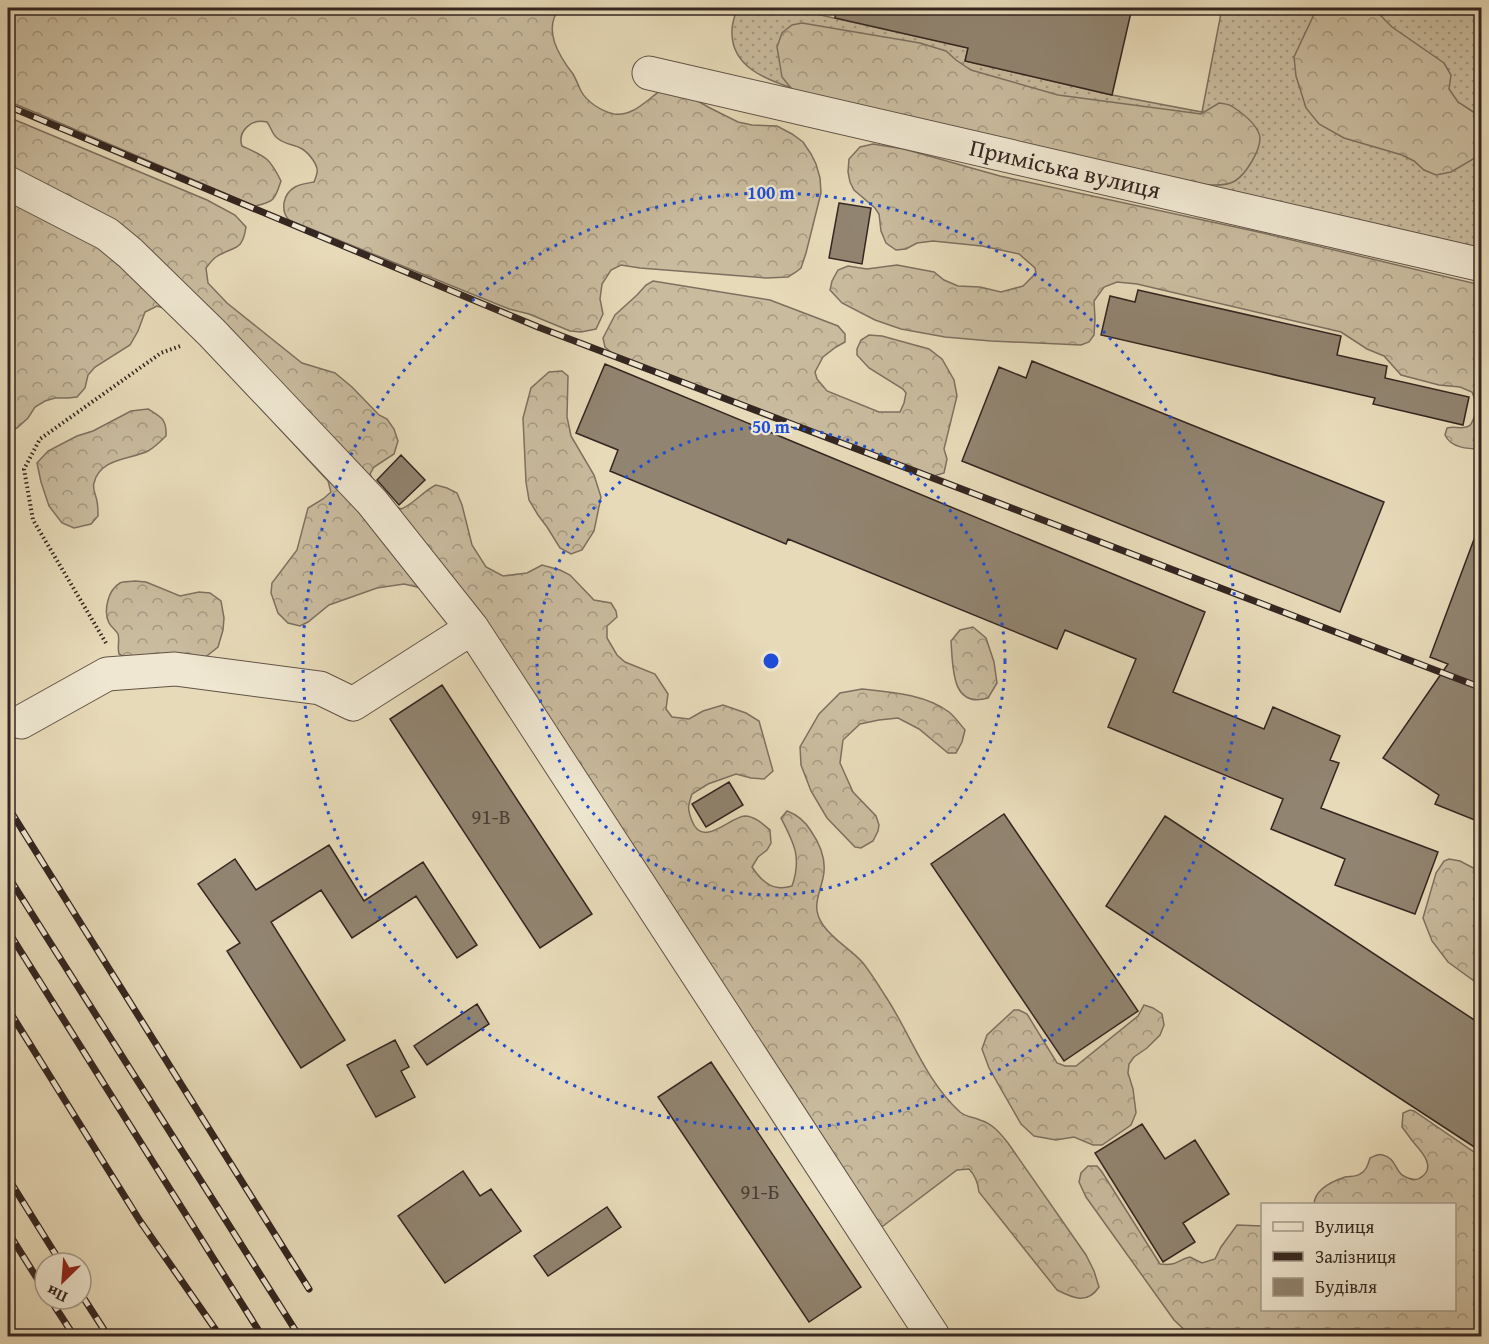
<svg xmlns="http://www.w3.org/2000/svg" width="1489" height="1344" font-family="'Gentium Book Plus',serif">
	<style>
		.grass { fill: url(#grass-dots); stroke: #7e7060; stroke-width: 1.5 }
		.forest { fill: url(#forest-crowns); stroke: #7e7060; stroke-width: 1.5 }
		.building { fill: #918470; stroke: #342621; stroke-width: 1.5 }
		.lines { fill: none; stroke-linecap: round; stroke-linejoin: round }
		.minor-casing { stroke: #615347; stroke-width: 35 }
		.path { stroke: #342621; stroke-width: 4; stroke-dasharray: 1.5 3; stroke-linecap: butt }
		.minor { stroke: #efe7d1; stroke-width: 33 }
		.rail-casing { stroke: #342621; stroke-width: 7 }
		.rail { stroke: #efe7d1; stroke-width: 4.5; stroke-dasharray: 14; stroke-linecap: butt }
		.ring { fill: none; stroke: #1d4ed8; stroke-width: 3; stroke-dasharray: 3 6 }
		.labels { text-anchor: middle; stroke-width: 4.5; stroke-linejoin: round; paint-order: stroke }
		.number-label { font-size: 21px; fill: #4b3e35 }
		.street-label { font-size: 24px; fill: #342621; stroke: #efe7d1 }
		.centre { fill: #1d4ed8; stroke: #efe7d1; stroke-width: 3 }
		.ring-label { font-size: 18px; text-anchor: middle; font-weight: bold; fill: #1d4ed8; stroke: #efe7d1; stroke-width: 4.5; stroke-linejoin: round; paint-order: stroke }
	</style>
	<defs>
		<pattern id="grass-dots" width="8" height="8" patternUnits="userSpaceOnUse" patternTransform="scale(1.5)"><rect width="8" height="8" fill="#c9bb9e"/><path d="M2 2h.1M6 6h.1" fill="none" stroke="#a49880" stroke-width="1.8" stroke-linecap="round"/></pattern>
		<pattern id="forest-crowns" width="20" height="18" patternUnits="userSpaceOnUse" patternTransform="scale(1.5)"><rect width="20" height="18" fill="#c9bb9e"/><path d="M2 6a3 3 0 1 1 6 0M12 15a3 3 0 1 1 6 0" fill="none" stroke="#a49880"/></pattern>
	</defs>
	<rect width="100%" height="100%" fill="#e7dab8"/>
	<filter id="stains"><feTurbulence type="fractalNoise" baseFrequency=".00333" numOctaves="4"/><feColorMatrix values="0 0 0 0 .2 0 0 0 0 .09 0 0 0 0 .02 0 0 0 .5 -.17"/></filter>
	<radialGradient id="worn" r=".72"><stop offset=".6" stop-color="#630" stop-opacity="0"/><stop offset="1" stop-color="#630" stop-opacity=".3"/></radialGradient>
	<path class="grass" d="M737 8H789L968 48 965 61 1112 95 1202 112 1222 8H1481V252L795 89C767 80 730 67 732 30 732 23 735 15 737 8Z"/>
	<path class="forest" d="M8 8H560C542 29 559 56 573 74 576 79 578 85 581 91 587 102 601 111 614 114 634 117 648 98 663 89L687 95 710 108 738 122 752 125 777 126 792 134 803 142 811 154 816 164 820 178 821 193 806 253 801 268 796 272 788 277 766 278 640 268 621 265 611 270 602 284 600 299 603 314 596 329 581 332 570 331 529 314 509 309 289 220C280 210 283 194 295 187 300 184 309 183 314 182 318 172 319 169 313 160 300 141 291 149 277 138 272 134 271 127 267 122 252 118 237 131 242 146 266 157 269 157 281 181 275 199 275 202 255 206L8 101Z
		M1317 8H1373L1392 27 1444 63 1451 75 1449 89 1458 102 1481 117V152L1475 158 1451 172 1436 175 1424 170 1414 161 1402 155 1344 138 1319 124 1306 108 1296 76 1294 57Z
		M802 23 920 43 946 51 956 60 971 70 1058 95 1201 114 1219 103C1224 104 1229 104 1233 107 1242 113 1259 126 1260 138 1260 151 1246 174 1235 181 1227 186 1216 185 1208 185L839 114 794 92 782 77 777 47 782 33 792 25Z
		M8 117 207 200 235 215 246 227C242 253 234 245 216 257 212 260 209 264 206 268L208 283 227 303 302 363 335 373 352 387 379 415 387 419 394 429 398 441 394 454 374 467 370 474C375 485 389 504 401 509 414 504 423 491 436 485L447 488 457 493 462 505 472 545 486 567 503 576 527 573 542 565 560 570 570 575 594 600 611 603 616 611 617 617 607 626V638L617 655 625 662 655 674 668 694 666 709 672 717 689 719 703 711 723 705 746 713 759 721 773 771 764 779 751 778 736 774 708 784 692 794C688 806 687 808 692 821 703 849 729 817 745 816 754 816 763 824 770 830L771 843 767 850 758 857 752 867C762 882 773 892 792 886 802 858 794 843 781 818L787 811C798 815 805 821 811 831 820 844 827 861 823 878 819 896 811 908 823 925 834 941 851 949 863 963 871 973 879 986 886 997 911 1035 925 1080 960 1112 966 1117 973 1117 980 1120 993 1124 1000 1133 1008 1143L1086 1255 1094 1271 1099 1287C1087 1305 1073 1298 1057 1290L979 1192C978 1183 976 1176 969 1169L957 1170 883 1226 871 1224 442 604 417 587 404 584 377 588 329 605 308 622 300 626 288 623 278 613 271 593 272 583 297 550 308 508 323 499 331 492 328 481 170 310 157 306 145 312 138 331 130 345 95 367 88 375 85 388 77 397 68 398H55L45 401 35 407 28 418 17 428 8 431Z
		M873 144 904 149 1000 176 1263 233 1481 285V449C1468 449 1451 448 1445 435L1447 428C1454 426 1460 429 1466 427 1471 426 1471 424 1473 420 1478 410 1476 401 1472 392L1460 387 1439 385 1401 375 1384 356 1367 349 1341 332 1137 284 1117 282 1104 287 1094 301 1095 319 1094 335 1089 342 1081 345 991 341 945 337 901 329 875 320 842 303 830 290 832 281 838 270 848 266 867 269 897 265 934 272 944 280 958 286 980 287 1001 292 1023 286 1036 273 1035 268 1019 254 982 246 933 241 917 243 906 249 896 250 886 243 881 231 879 214 875 208 854 190 850 182 848 172 849 159 860 147Z
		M653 281 770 300 838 326 845 334V342L836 347 823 357 815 372 817 379 827 391 879 412H900L904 403 906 393 903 389 869 368 857 355V349L861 340 869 335 882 336 929 349 942 359 954 380 957 396 944 449 947 459 944 473 934 476 917 470 613 354 605 347 603 338 615 315 637 295 646 285Z
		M562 371 568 376 567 417 571 436 594 475 601 497 594 531 582 550 571 554 560 548 547 527 538 515 529 500 526 482 523 418 531 388 549 372Z
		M148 409C161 417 167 419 166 436 160 442 155 447 148 451 129 460 100 458 94 483 92 489 96 495 97 501 98 506 98 511 98 516L91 524 74 528 62 523 49 506 41 482 37 463 48 451 77 436 93 431 131 411Z
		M135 581 146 582 180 596 199 592 210 593 221 601 224 618 223 630 218 647 203 659 132 661 119 654C117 647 120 640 118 634 116 630 111 627 109 623 103 611 108 590 120 583 124 581 131 582 135 581Z
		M973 627 986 638 994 662 997 683 988 698C951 709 953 667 951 641L960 630Z
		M862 689C891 692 925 694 949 712 955 717 960 724 965 730L962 742 956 753H948L919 729 898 718 879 720 860 724 843 740 840 763 853 792 876 816 879 825 878 831 873 841 861 848 855 847 827 818 811 791 801 765 800 747 819 714 840 693Z
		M1449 859 1460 861 1481 872V986L1448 962 1432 941 1423 918 1436 873 1444 861Z
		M1144 1005 1153 1008 1162 1014 1164 1025 1160 1035 1147 1048 1134 1057 1129 1064 1128 1073 1133 1089 1136 1113 1131 1125 1102 1145H1093L1074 1137 1056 1140 1034 1136 1021 1124 989 1068 982 1049 987 1035 1014 1010H1019L1027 1014 1057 1063 1065 1066H1076L1138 1016Z
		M1410 1110 1414 1111 1481 1157V1336H1191L1174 1320 1086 1197 1079 1182 1081 1173 1088 1166H1097L1102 1172 1160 1264C1178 1266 1175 1261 1190 1257L1202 1263 1215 1259 1221 1247 1237 1225 1262 1226V1310H1454V1204H1314C1315 1189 1333 1181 1345 1177 1350 1176 1356 1177 1360 1174 1366 1171 1368 1165 1370 1158 1375 1156 1378 1153 1383 1155 1395 1158 1395 1169 1402 1175 1407 1178 1414 1182 1420 1178 1437 1168 1422 1152 1414 1143 1410 1138 1406 1132 1402 1127L1403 1113Z"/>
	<path class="building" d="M836 8H1132L1112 95 965 61 968 48 835 18Z
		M839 203 871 208 862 264 829 258Z
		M1138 290 1341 336 1337 355 1387 366 1385 378 1469 397 1463 425 1373 404 1375 398 1101 335 1110 296 1135 302Z
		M1032 361 1384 502 1340 612 962 461 999 367 1026 378Z
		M605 364 1205 612 1173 692 1264 729 1273 707 1340 736 1330 760 1339 763 1321 808 1438 852 1415 914 1335 885 1345 859 1271 829 1283 799 1108 727 1136 659 1065 630 1057 649 788 539 786 544 610 471 618 450 576 433Z
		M401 455 425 480 399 505 377 480Z
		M1479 526 1482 527V823L1435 804 1439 795 1383 758 1448 664 1430 657Z
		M442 685 592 914 540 948 390 719Z
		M729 782 743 805 706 827 692 804Z
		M1004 814 1138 1011 1064 1061 931 864Z
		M1165 816 1482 1025V1152L1106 906Z
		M329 845 364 901 423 862 477 945 457 958 416 896 352 938 321 890 271 922 345 1040 301 1068 227 951 240 943 198 884 235 859 256 890Z
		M477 1004 489 1024 427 1065 414 1046Z
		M395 1040 409 1067 401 1071 415 1097 376 1117 347 1065Z
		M711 1062 861 1287 809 1322 658 1097Z
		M1142 1124 1165 1159 1195 1140 1229 1194 1183 1223 1195 1242 1163 1262 1095 1153Z
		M463 1171 480 1196 491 1189 521 1231 445 1283 398 1216Z
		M607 1207 621 1227 548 1276 534 1256Z"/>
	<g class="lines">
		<defs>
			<path id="minor" d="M649 73 1482 265
				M8 183 107 234 130 253 212 333 372 502 472 628 933 1336
				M21 722 107 674 175 669 320 688 353 704 472 628"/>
		</defs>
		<use href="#minor" class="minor-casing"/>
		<path class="path" d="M106 643 33 520 24 469 40 439 161 353 180 346"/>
		<use href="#minor" class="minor"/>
		<defs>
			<path id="rail" d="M8 106 538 327 1482 688
				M8 807 309 1289
				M8 876 299 1336
				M8 931 262 1336
				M8 1009 140 1221 220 1336
				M8 1178 61 1263
				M8 1232 45 1291
				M81 1294 108 1336
				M50 1299 74 1336"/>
		</defs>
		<use href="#rail" class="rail-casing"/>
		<use href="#rail" class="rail"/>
	</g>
	<g class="ring">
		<circle cx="771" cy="661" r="234"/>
		<circle cx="771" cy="661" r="468"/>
	</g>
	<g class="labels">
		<g class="number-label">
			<text x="491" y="824">91-В</text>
			<text x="760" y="1199">91-Б</text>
		</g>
		<g class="street-label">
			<text transform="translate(1065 169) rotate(13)" y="8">Приміська вулиця</text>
		</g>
	</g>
	<circle cx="771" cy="661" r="9" class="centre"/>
	<g class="ring-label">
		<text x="771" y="199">100 m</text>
		<text x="771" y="433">50 m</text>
	</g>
	<rect width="1489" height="1344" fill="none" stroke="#e7dab8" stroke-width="30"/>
	<rect x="9" y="9" width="1471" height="1326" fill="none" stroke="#342621" stroke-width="3"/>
	<rect x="15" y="15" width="1459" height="1314" fill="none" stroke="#342621" stroke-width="1.5"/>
	<rect x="1261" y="1203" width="195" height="108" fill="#efe7d1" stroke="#a49a8b" stroke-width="1.5"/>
	<rect x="1273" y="1222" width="30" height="9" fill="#efe7d1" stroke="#a49a8b" stroke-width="1.5"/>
	<text x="1315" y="1233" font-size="18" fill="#342621">Вулиця</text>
	<rect x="1273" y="1252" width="30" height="9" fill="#342621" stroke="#a49a8b" stroke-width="1.5"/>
	<text x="1315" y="1263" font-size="18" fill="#342621">Залізниця</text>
	<rect x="1273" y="1278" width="30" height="18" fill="#918470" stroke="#a49a8b" stroke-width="1.5"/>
	<text x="1315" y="1293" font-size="18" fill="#342621">Будівля</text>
	<g transform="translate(63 1281) rotate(205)"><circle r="28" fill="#efe7d1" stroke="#a49a8b" stroke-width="1.5"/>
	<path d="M0-4.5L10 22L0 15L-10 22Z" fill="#8f2418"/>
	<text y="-9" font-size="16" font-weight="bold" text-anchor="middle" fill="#342621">Пн</text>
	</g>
	<rect width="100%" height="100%" filter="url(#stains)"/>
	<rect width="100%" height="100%" fill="url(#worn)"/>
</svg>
